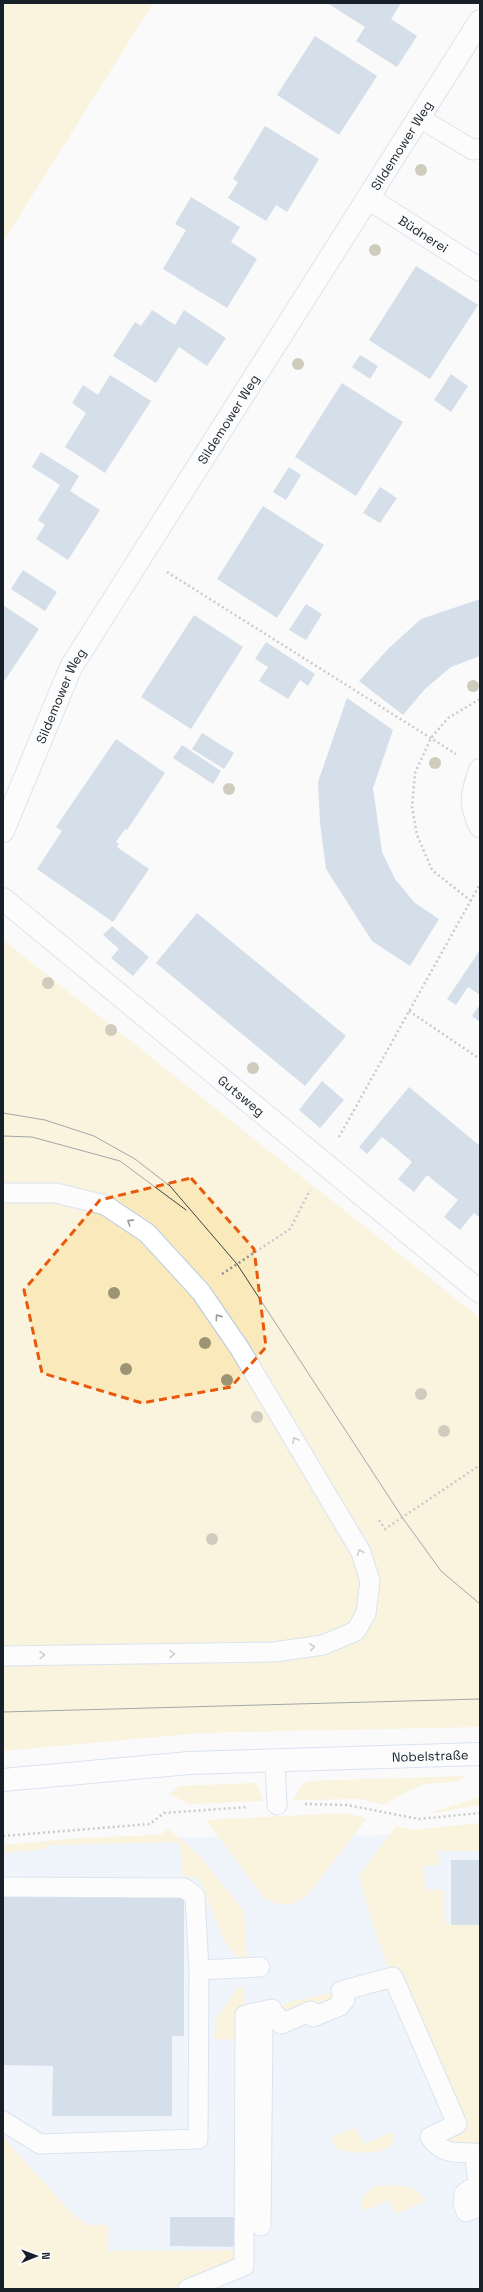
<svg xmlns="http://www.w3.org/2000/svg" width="483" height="2292" font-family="'Space Grotesk',sans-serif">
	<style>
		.built { fill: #e4f0fd }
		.green { fill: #faeabb }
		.building { fill: #a7bed8 }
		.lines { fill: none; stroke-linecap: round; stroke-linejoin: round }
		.service-casing { stroke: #b3cae4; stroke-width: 21 }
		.minor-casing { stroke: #b3cae4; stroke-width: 24 }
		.secondary-casing { stroke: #b3cae4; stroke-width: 24 }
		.path { stroke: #8c9195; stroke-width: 2.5; stroke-dasharray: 2 3; stroke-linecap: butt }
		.service { stroke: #fff; stroke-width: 19 }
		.minor { stroke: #fff; stroke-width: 22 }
		.secondary { stroke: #fff; stroke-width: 22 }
		.tram { stroke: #3b424a; stroke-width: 1 }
		.tree { fill: #9c9473 }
		.oneway { stroke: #979b9f }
		.marked { fill: none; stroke: #e8590c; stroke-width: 3; stroke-dasharray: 8 5; stroke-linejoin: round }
		.labels { text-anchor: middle; stroke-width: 3; stroke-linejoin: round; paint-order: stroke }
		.street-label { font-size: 13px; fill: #172029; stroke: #fff }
	</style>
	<rect width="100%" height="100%" fill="#fafafa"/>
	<path class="built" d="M480 1830V2289H119L3 2177V1846L82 1838 401 1835Z"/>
	<path class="green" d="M3 3H153L3 242Z
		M3 940 480 1318V1727L200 1733 3 1751Z
		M466 1776C456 1784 439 1782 426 1784 411 1788 397 1796 384 1805L361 1799 293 1800 300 1788 307 1781Z
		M256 1783 263 1801 189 1804 169 1794 180 1786Z
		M480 1797V1805L427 1814Z
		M345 1813 367 1818 307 1896C292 1906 281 1907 265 1899L206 1820Z
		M480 1823V1851H438L439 1865 424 1866 425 1889 443 1890 445 1922 451 1925H480V2153L438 2147 456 2125C421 2043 381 1962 359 1876L396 1826 413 1830Z
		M169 1829 198 1854 244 1911 247 1960 240 1961 225 1942 202 1885 197 1878 182 1875 180 1842 50 1845 44 1849 3 1853V1845L82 1838 154 1835 161 1834Z
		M239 1987H244L245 2040 214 2039 216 2018Z
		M341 1991 345 2000 281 2024 272 2009 294 2001Z
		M355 2128 364 2144 392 2132C401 2159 351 2154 336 2148L331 2137Z
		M3 2137 74 2216 88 2225H109L107 2251 245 2250 244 2266 188 2289H3Z
		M376 2186C397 2186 413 2181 426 2201L396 2214 389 2200 363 2211 361 2205 363 2196Z"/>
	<path class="building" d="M327 3H401L391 19 417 36 397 67 356 41 365 27Z
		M315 36 377 76 339 135 277 95Z
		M265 126 319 159 287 212 276 205 266 221 228 198 238 182 233 179Z
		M191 197 240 227 231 242 257 259 227 308 163 269 186 230 175 224Z
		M416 266 478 305 430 379 369 340Z
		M152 310 175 325 184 310 226 338 207 366 179 347 156 383 113 356 135 322 141 326Z
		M360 355 378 366 370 379 352 367Z
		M451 374 468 386 451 412 434 400Z
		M110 375 151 401 105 473 65 447 86 413 72 403 83 385 98 395Z
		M342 383 403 422 356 496 295 457Z
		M41 452 79 476 70 491 100 510 68 560 36 539 45 525 38 520 60 485 32 467Z
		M289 467 301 475 286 500 273 492Z
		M380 487 397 498 380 523 363 513Z
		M263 506 324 545 277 618 217 579Z
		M23 570 57 592 45 611 11 589Z
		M480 599V656L451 667 425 689 403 715 359 681 389 648 421 619Z
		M306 604 322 614 306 640 289 630Z
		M3 605 39 629 3 683Z
		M194 615 243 647 191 729 141 697Z
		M266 642 315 674 308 686 300 680 288 699 259 681 268 667 255 659Z
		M347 698 393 730 373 788 382 852 395 879 415 903 439 919 410 966 372 941 326 869 320 823 318 782Z
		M202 733 234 753 224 769 192 749Z
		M116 739 165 773 127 830 125 829 116 842 119 844 117 847 149 869 113 922 37 869 62 831 56 827Z
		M182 745 221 771 213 784 173 758Z
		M197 913 346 1036 305 1086 156 963Z
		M112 926 149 957 133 976 111 958 119 949 103 935Z
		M480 950V995L468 987 456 1005 447 999Z
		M480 1004V1022L472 1016Z
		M322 1081 344 1100 320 1128 299 1110Z
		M409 1087 480 1146V1218L474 1213 460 1230 444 1217 458 1200 427 1175 414 1192 398 1179 412 1162 397 1149 382 1137 367 1154 359 1147Z
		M451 1860H480V1925H451Z
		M4 1893 184 1897V2036H172V2116H52L53 2066 3 2065Z
		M170 2217H242V2247L170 2246Z"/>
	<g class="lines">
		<defs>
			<path id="service" d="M418 117 473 150 480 148
				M3 1193H56L105 1205 147 1233 201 1292 240 1349 361 1552 370 1581 366 1613 356 1631 323 1645 274 1652 3 1656
				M275 1760 277 1805
				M3 1887 184 1888 195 1896 199 1970 198 2139 40 2144 3 2121
				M199 1970 260 1967
				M261 2226 263 2026
				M188 2289 244 2266 245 2015 272 2009 270 2016H277L281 2024 311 2011 313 2017 340 2006V2003L345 2000 341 1991 393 1977 457 2124 430 2137C443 2155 454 2152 474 2153L479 2187 470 2189 464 2194 463 2203 466 2212 480 2206"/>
			<g id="minor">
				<path id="s1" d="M368 198 480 270"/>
				<path d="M480 770C472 793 469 803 480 826"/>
				<path id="s2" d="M3 831 71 667 480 21"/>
				<path id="s3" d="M3 899 480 1292"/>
			</g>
			<g id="secondary">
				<path id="s4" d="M3 1780 189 1763 480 1754"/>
			</g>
		</defs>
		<use href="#service" class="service-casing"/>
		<use href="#minor" class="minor-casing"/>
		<use href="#secondary" class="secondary-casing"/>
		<path class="path" d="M167 572 456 754
			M471 901 432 870 417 835 412 807 415 773 431 738 448 718 480 699
			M409 1011 480 1059
			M339 1137 480 884
			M222 1274 290 1229 310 1190
			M379 1520 385 1529 480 1465
			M305 1804 347 1805 419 1819 480 1813
			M3 1836 150 1824 164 1813 248 1807"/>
		<use href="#service" class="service"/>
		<use href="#minor" class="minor"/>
		<use href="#secondary" class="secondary"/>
		<path class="tram" d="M3 1113 45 1120 94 1136 135 1159 170 1186 237 1264 402 1517 441 1571 480 1604
			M3 1136 32 1137 120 1161 186 1210
			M3 1712 480 1699"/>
	</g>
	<g class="tree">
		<circle cx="421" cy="170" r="6"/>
		<circle cx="375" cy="250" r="6"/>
		<circle cx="298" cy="364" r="6"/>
		<circle cx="473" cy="686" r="6"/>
		<circle cx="435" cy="763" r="6"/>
		<circle cx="229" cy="789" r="6"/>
		<circle cx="48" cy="983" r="6"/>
		<circle cx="111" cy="1030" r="6"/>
		<circle cx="253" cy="1068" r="6"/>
		<circle cx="114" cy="1293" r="6"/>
		<circle cx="205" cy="1343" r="6"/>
		<circle cx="126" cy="1369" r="6"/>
		<circle cx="227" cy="1380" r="6"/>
		<circle cx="421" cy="1394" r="6"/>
		<circle cx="257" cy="1417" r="6"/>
		<circle cx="444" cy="1431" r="6"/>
		<circle cx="212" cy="1539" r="6"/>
	</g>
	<defs><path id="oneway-chevron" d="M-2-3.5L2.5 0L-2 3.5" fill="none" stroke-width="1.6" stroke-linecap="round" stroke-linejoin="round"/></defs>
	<g class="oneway">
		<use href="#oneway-chevron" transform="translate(130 1222) rotate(-147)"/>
		<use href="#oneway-chevron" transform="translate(218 1317) rotate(-125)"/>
		<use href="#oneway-chevron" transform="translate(295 1440) rotate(-121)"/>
		<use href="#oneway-chevron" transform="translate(360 1552) rotate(-113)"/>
		<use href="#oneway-chevron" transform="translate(312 1647) rotate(-8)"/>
		<use href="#oneway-chevron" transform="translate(172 1654) rotate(-1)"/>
		<use href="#oneway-chevron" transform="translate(42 1655) rotate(-1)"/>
	</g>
	<path d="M0 0H483V2292H0ZM191 1178 254 1249 266 1347 231 1387 142 1403 42 1373 24 1290 100 1200Z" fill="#fafafa" fill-opacity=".55" fill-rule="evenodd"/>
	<path class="marked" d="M191 1178 254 1249 266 1347 231 1387 142 1403 42 1373 24 1290 100 1200Z"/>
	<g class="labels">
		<g class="street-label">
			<text dy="5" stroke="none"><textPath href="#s2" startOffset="795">Sildemower Weg</textPath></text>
			<text dy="5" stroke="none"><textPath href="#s1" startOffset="66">Büdnerei</textPath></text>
			<text dy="5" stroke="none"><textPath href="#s2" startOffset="471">Sildemower Weg</textPath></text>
			<text dy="5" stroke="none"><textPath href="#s2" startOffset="147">Sildemower Weg</textPath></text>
			<text dy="5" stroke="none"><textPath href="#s3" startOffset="309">Gutsweg</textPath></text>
			<text dy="5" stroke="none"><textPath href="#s4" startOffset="428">Nobelstraße</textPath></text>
		</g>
	</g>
	<rect width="483" height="2292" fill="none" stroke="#172029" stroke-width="8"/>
	<g transform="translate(36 2256) rotate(89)" stroke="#ffffff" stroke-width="3" paint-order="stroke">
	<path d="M0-3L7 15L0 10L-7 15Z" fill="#172029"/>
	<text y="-6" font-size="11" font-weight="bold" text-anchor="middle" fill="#172029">N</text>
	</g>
</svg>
